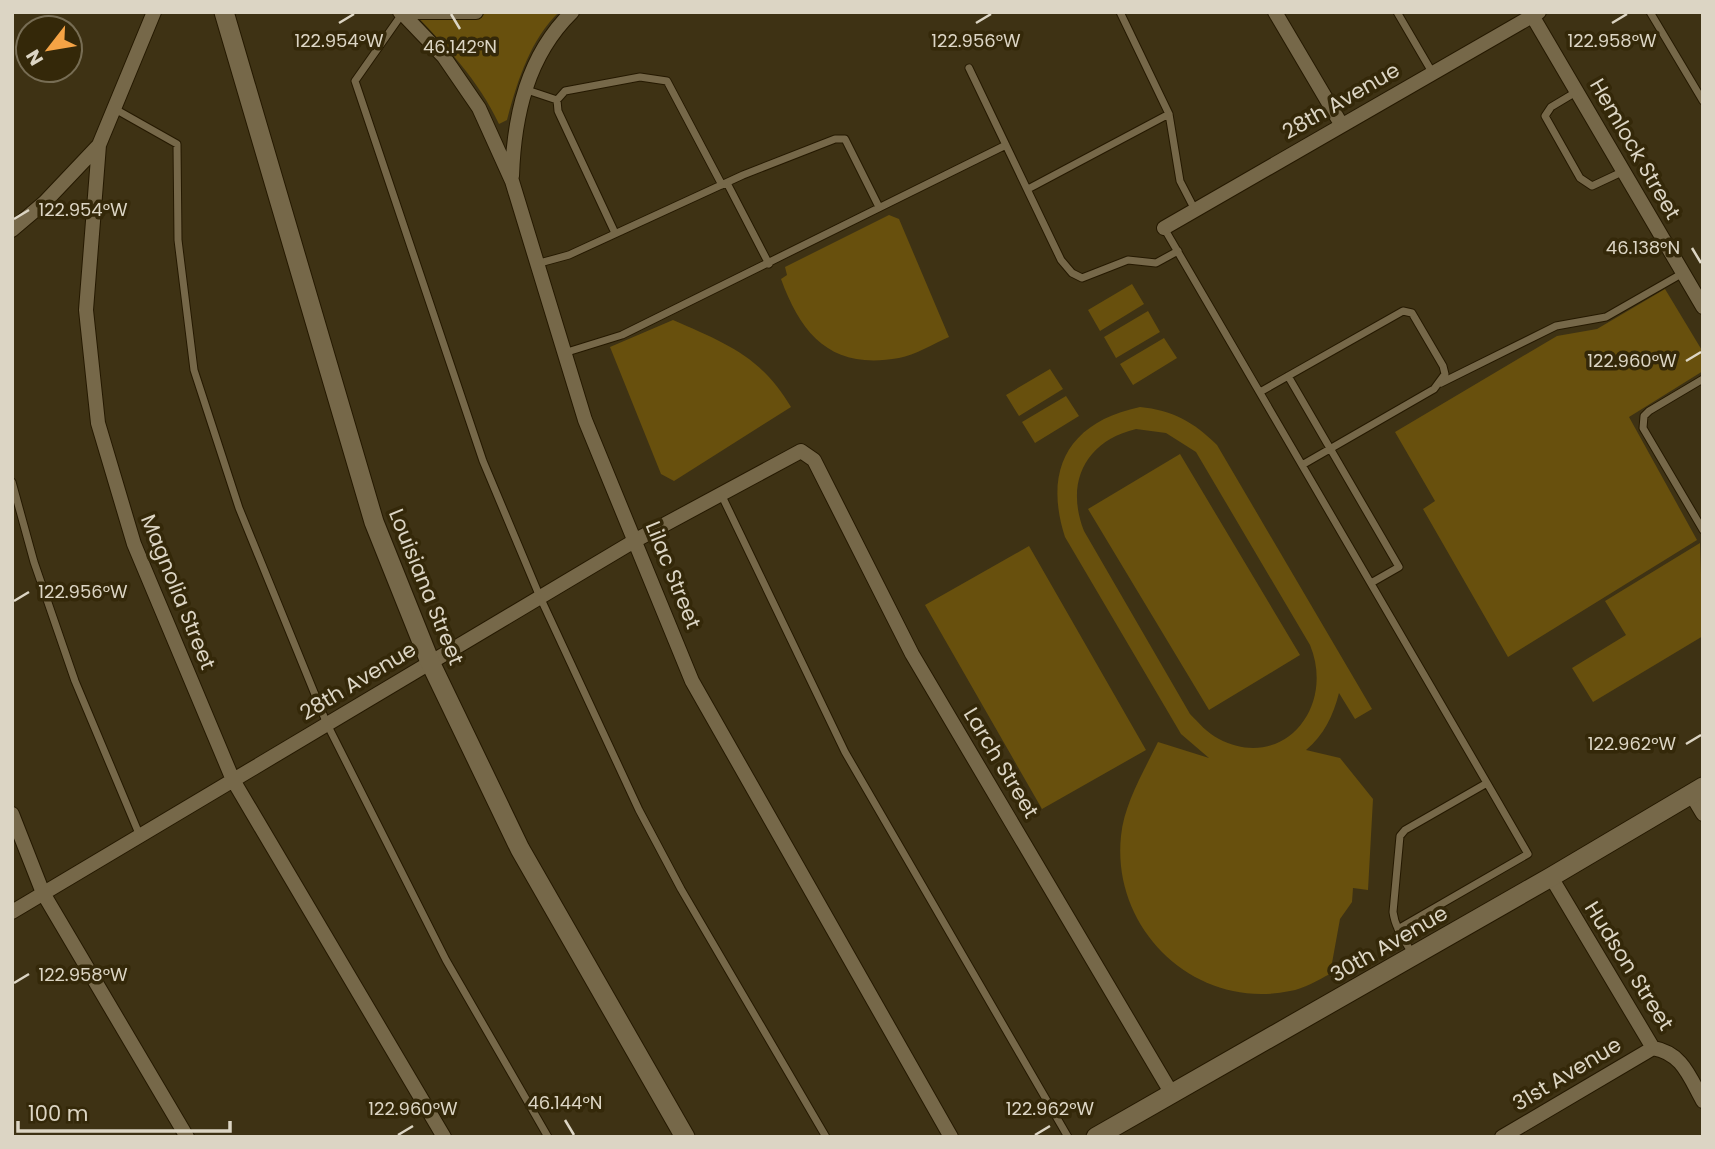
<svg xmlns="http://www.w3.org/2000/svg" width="1715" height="1149" font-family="Poppins,sans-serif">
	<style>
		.green { fill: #68500d; fill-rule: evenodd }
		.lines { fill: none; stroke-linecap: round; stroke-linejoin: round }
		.lane-casing { stroke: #251900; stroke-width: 9 }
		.street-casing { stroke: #251900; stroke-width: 16 }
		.secondary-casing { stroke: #251900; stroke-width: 21 }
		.lane { stroke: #766849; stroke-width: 7 }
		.street { stroke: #766849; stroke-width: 14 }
		.secondary { stroke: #766849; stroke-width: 19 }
		.ticks { fill: none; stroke: #dcd5c4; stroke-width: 2.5 }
		.labels { text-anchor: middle; stroke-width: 7; stroke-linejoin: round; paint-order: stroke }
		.street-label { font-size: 21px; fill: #dcd5c4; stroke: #342809 }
		.ticks-label { font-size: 18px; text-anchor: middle; fill: #dcd5c4; stroke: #342809; stroke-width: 7; stroke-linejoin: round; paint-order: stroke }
	</style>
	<rect width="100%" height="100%" fill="#3e3214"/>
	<path class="green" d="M413 12H559C530 40 517 82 507 120L499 124C478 79 446 47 413 12Z
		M889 215 899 219 949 337C933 344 915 355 899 358 833 370 802 337 781 279L787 275 785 267Z
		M1132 284 1144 304 1100 331 1088 310Z
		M1665 289 1703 352V371L1629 417 1697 540 1508 657 1423 509 1435 501 1395 432 1557 336 1597 329Z
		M1148 311 1160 332 1116 358 1104 337Z
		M673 320C725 343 761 356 791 407L674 481 661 474 610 347Z
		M1164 338 1177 358 1133 385 1120 364Z
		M1050 369 1063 389 1019 416 1006 395Z
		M1066 396 1079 416 1035 443 1022 422Z
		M1140 407C1172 410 1194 422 1217 445L1372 709 1355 719 1339 693C1333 716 1324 735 1306 750L1340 758 1373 799 1368 890 1353 888 1352 902 1340 919 1330 974C1318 980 1304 989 1290 991 1197 1011 1111 931 1121 836 1124 804 1144 771 1158 742L1209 758 1181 734 1065 537C1043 469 1069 422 1140 407ZM1136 429 1166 433 1196 452 1310 645C1336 708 1282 772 1219 739 1207 733 1199 723 1190 714L1084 531C1065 483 1085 441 1136 429Z
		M1180 454 1300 655 1209 710 1088 509Z
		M1700 543 1703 636 1593 702 1572 668 1626 635 1605 601Z
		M1029 546 1146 750 1042 809 925 605Z"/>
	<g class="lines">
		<defs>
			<path id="lane" d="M1120 12 1169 114 1180 181 1195 210
				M1397 12 1432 72
				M1650 12 1703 101
				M402 14 355 81 483 461 540 597 639 810 681 889 826 1137
				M969 68 1061 260 1072 273 1082 278 1128 260 1156 263 1178 251
				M524 89 557 100
				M1576 92 1551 107 1545 116 1580 178 1592 186 1624 171
				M115 109 177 144 178 240 194 370 239 508 327 724 446 960 548 1137
				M727 183 769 264
				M1028 189 1169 114
				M1164 228 1487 783
				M615 233 558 111 557 100 565 91 640 77 667 81 722 185
				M536 264 569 255 743 175 835 139H845L879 207
				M564 353 622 335 1006 145
				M1288 376 1399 567 1371 583
				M1703 379 1649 411 1644 416 1643 428 1703 530
				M1441 383 1556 326 1606 317 1683 273
				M1260 392 1403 311 1412 313 1443 366 1445 374 1434 389 1302 465
				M12 482 34 562 75 681 140 836
				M721 494 845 752 1068 1137
				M1398 929 1528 854 1487 783 1405 830 1400 836 1393 912C1395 928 1405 941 1413 955"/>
			<path id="street" d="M154 12 99 145 86 310 98 423 134 544 233 780 444 1137
				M400 12H476
				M1275 12 1341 124
				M1530 12 1703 307
				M402 13 444 57 479 108 512 181 585 420 692 681 951 1137
				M512 176C514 116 527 56 572 12
				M1164 228 1539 12
				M12 230 45 202 99 145
				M1691 794 1703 814
				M12 814 43 893 187 1137
				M1551 877 1653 1048C1682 1053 1689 1076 1703 1101
				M12 912 636 540 801 451 814 460 912 654 1172 1094
				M1502 1137 1653 1048"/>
			<path id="secondary" d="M224 12 374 522 430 662 520 849 685 1137
				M1096 1137 1551 877 1703 787"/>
		</defs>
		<use href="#lane" class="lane-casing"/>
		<use href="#street" class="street-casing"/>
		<use href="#secondary" class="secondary-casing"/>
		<use href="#lane" class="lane"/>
		<use href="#street" class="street"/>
		<use href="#secondary" class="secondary"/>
	</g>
	<path class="ticks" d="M451 14 460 29M339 23 354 14M976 23 991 14M1612 23 1627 14M14 219 29 210M1692 248 1701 263M1686 361 1701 352M14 601 29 592M1686 744 1701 735M14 983 29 974M565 1120 574 1135M398 1135 413 1126M1035 1135 1050 1126"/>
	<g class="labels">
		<g class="street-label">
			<text transform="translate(1341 101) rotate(-30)" y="7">28th Avenue</text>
			<text transform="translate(1635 149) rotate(60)" y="7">Hemlock Street</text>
			<text transform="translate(673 575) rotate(68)" y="7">Lilac Street</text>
			<text transform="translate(426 587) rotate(68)" y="7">Louisiana Street</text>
			<text transform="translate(178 592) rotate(68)" y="7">Magnolia Street</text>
			<text transform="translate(358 681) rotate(-31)" y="7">28th Avenue</text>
			<text transform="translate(1001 763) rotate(59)" y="7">Larch Street</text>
			<text transform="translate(1389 944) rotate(-30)" y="7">30th Avenue</text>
			<text transform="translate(1629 966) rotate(58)" y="7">Hudson Street</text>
			<text transform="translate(1567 1074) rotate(-31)" y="7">31st Avenue</text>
		</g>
	</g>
	<g class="ticks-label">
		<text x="339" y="47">122.954°W</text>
		<text x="976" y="47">122.956°W</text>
		<text x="1612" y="47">122.958°W</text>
		<text x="460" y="53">46.142°N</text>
		<text x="83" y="216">122.954°W</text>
		<text x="1643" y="254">46.138°N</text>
		<text x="1632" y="367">122.960°W</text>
		<text x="83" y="598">122.956°W</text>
		<text x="1632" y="750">122.962°W</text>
		<text x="83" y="981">122.958°W</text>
		<text x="565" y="1109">46.144°N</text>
		<text x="413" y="1115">122.960°W</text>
		<text x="1050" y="1115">122.962°W</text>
	</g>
	<rect width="1715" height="1149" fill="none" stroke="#dcd5c4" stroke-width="28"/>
	<g transform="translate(49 49) rotate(239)"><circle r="33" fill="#342809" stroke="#776d54" stroke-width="2"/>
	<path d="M0-5L12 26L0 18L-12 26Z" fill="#f5a345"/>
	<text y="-10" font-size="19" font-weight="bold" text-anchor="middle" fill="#dcd5c4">N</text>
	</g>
	<path d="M18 1121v10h212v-10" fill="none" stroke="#dcd5c4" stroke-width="3.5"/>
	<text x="28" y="1121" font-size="21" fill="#dcd5c4" stroke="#342809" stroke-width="5" paint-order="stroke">100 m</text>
</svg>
